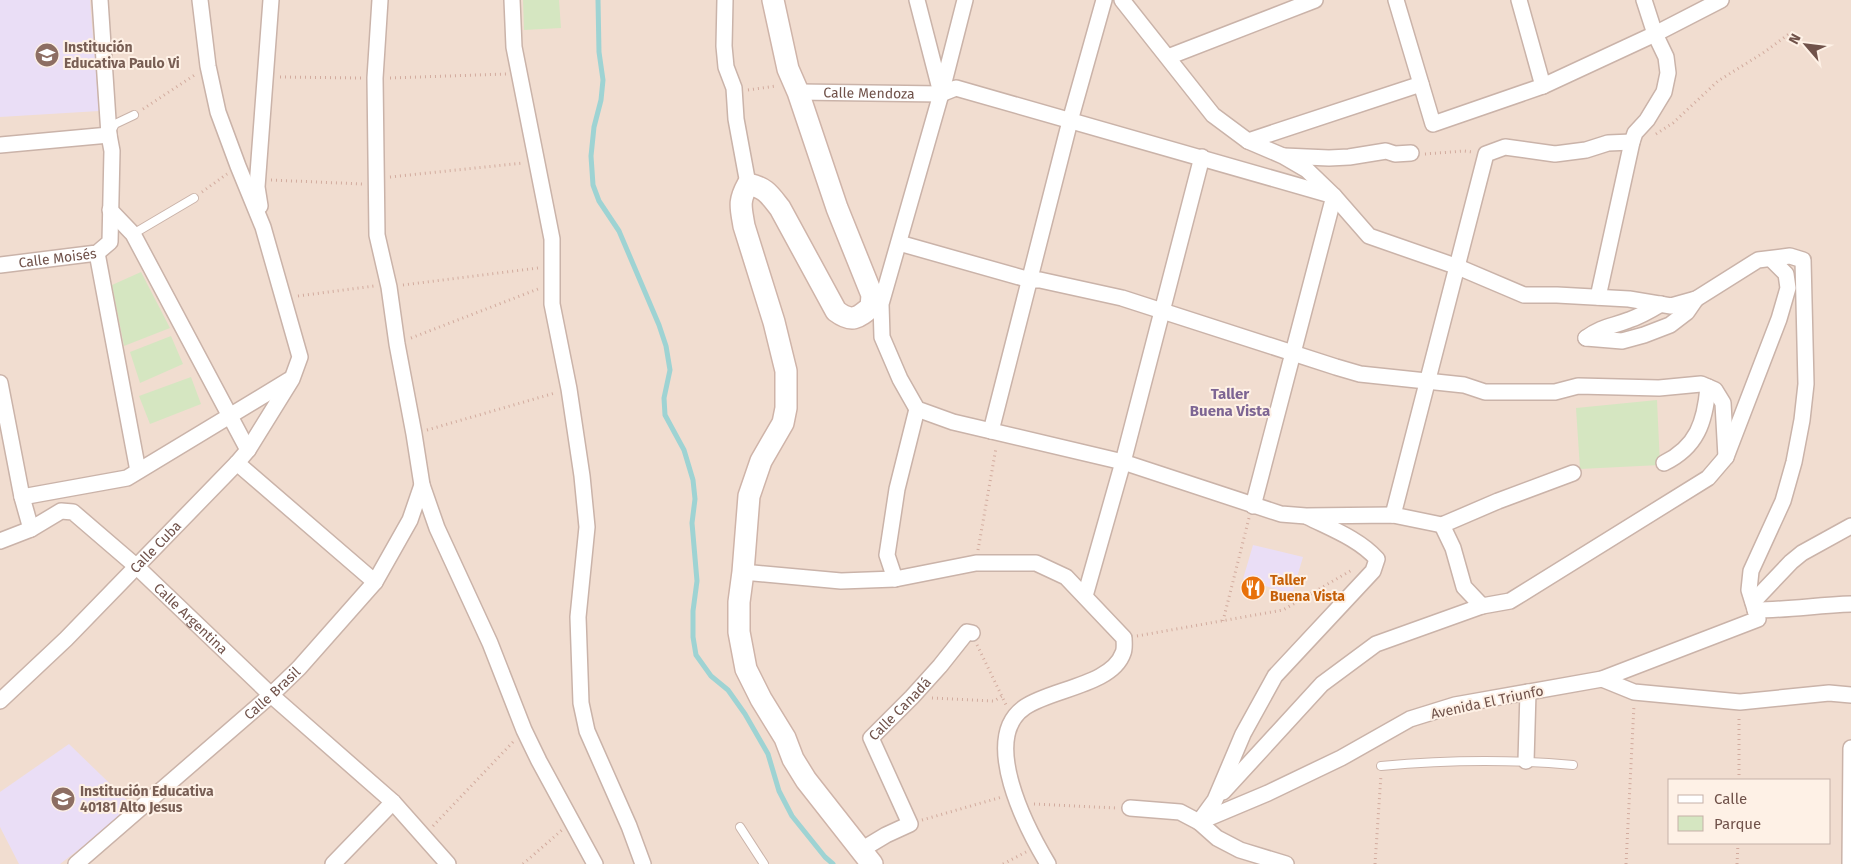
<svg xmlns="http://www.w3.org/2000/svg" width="1851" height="864" font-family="'Fira Sans',sans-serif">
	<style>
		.residential { fill: #f1ddd0; fill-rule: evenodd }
		.education { fill: #eadef6 }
		.green { fill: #d5e6c1 }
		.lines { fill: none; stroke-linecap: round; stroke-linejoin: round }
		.stream { stroke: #9ed3d3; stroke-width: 5 }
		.lane-casing { stroke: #cab3a9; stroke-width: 10 }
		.street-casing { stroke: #cab3a9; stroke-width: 18 }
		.secondary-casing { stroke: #cfb4a9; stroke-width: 24 }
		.path { stroke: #d2ab9e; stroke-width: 3; stroke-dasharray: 1 4; stroke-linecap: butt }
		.lane { stroke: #fff; stroke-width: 8 }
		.street { stroke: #fff; stroke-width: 15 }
		.secondary { stroke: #fff; stroke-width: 21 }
		.labels { text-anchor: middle; stroke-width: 4; stroke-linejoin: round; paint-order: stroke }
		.education-label { font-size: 14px; font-weight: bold; fill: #785e54; stroke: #fef1e6; text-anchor: start }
		.street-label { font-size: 14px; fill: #70524a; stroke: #fef1e6 }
		.food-label { font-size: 14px; font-weight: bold; fill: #c56008; stroke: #fef1e6; text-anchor: start }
		.neighbourhood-label { font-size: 15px; font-weight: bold; fill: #7d6593; stroke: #fef1e6 }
	</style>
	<rect width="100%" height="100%" fill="#faede1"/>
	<path class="residential" d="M0 0H1851V864H0ZM1670 780H1830V843H1670Z"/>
	<path class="education" d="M0 0H90L99 111 0 117Z
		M1253 545 1303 557 1292 594 1243 579Z
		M69 744 134 807 60 864H19L0 827V792Z"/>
	<path class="green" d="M523 0H559L561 28 524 30Z
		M141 272 170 328 124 346 112 285Z
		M171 336 183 364 140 383 130 352Z
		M191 377 201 404 150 424 139 396Z
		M1657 400 1660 465 1580 469 1576 408Z"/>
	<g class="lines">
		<path class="stream" d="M598 0 599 52 603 80 601 100 594 127 591 156 593 185 599 201 619 231 659 325 666 346 670 370 664 398 665 415 684 450 693 480 695 499 692 523 697 581 693 611V637L696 655 711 676 728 690 745 714 768 754 779 791 792 816 825 857 833 864"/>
		<defs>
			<path id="lane" d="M111 131 115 124 134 115
				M133 234 194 198
				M1381 766C1445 760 1509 759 1573 765
				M740 827 764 864"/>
			<g id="street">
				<path d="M380 0 375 78 377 235 389 287 397 344 414 434 422 485 437 528 490 643 524 730 539 761 595 864"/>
				<path d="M512 0 514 47 552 239V304L569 389 582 476 587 527 578 617 581 703 587 731 629 826 643 864"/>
				<path d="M725 0 724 46 726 67 734 88 736 119 748 184"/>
				<path d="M917 0 941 93"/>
				<path d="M965 0 941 94 881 304 882 337 900 379 917 409 953 422 1123 462 1281 514 1306 516 1393 515 1442 525 1498 501 1573 473"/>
				<path d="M1122 0 1213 115 1248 141 1283 156 1307 170 1334 196 1369 236 1458 267 1524 295H1557L1629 299 1671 306 1696 299 1758 260 1790 256 1803 260 1806 384 1802 420 1794 462 1783 501 1751 571 1749 590 1758 619 1602 679 1455 705 1410 719 1341 758 1268 793 1199 822 1180 812 1130 808"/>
				<path d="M1396 0 1433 124 1543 86 1655 34 1721 0"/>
				<path d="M1519 0 1543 86"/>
				<path d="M1168 57 1315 0"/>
				<path id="s1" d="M798 92 941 94 956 88 1334 196 1253 506"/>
				<path d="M1248 141 1421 84"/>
				<path d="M0 145 109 135"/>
				<path d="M1284 156 1329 158 1349 157 1386 151 1395 154 1411 153"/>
				<path d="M260 206 257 187 271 0"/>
				<path d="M110 210 133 234 248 450"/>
				<path d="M899 243 1030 280H1040L1122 298 1336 367 1360 374 1464 385 1485 392H1555L1578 386 1659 388 1701 384 1715 390 1723 403 1726 457"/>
				<path d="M97 253 138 471"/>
				<path id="s2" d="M0 265 97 253 110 242 112 151 109 135 100 0"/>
				<path d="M1598 297 1632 142 1635 133 1647 120 1664 92 1668 73 1666 57 1655 34 1644 0"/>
				<path d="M1586 338 1622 341 1644 335 1670 325 1687 312 1696 299"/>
				<path d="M1586 338C1603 326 1611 327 1629 320 1641 316 1651 310 1661 304"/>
				<path d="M0 383 22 497 31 529"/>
				<path d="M991 431 1070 121 1104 0"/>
				<path d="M237 463 375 582"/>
				<path d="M1664 463C1697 447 1705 422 1708 387"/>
				<path d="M22 497 127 478 289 380"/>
				<path d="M1393 515 1486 154 1505 147 1555 154 1586 150 1608 143 1632 142"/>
				<path d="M1442 525 1453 548 1464 587 1482 606 1510 601 1708 478 1726 457 1779 319 1788 288 1786 274 1772 260"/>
				<path id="s3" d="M0 541 31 529 61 511 73 512 137 567 271 695 393 802 448 864"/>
				<path d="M743 572 841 581 895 579 976 563H1036L1066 577 1124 638C1124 642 1125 649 1123 653 1112 685 1051 689 1025 707 979 738 1027 829 1048 864"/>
				<path d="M895 579 887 555 897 489 917 409"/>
				<path d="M1085 596 1123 462 1202 157"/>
				<path d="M1753 602 1791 562 1802 553 1851 526"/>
				<path d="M1755 610C1787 610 1819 605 1851 604"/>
				<path d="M1602 679 1634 692 1740 702 1829 693 1851 695"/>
				<path id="s4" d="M0 701 66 639 237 463 248 450 292 379 300 357 263 227 238 166 218 112 208 66 200 0"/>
				<path d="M1526 761 1528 692"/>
				<path d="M1223 792 1322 684 1376 644 1482 606"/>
				<path id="s5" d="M861 850 886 835 910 824 871 738 912 697 940 666 967 632 972 633"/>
				<path id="s6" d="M76 864 271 695 299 668 375 582 410 520 422 485"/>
				<path d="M333 864 393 802"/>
				<path d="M1286 864 1240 850 1217 838 1199 822 1215 800 1243 734 1275 676 1373 571 1377 559C1359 539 1332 529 1308 517"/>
				<path d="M1850 864 1851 748"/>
			</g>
			<path id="secondary" d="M773 0 788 69 798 92 837 208 872 295 871 307C858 318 852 323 836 311L780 208C769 194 766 188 748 184 738 202 741 207 744 226L774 322 786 371V408L783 423 761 461 749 496 743 572 739 602V632L746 669 761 699 785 738 793 759 806 780 872 864"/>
		</defs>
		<use href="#lane" class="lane-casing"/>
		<use href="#street" class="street-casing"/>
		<use href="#secondary" class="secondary-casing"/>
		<path class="path" d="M280 77 361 78
			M390 78 506 74
			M748 90 776 86
			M143 109 196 74
			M1656 134 1673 123 1718 81 1763 53 1793 31
			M1425 154 1464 151 1473 152
			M390 177 523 163
			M271 180 362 184
			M202 192 227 174
			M403 285 538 268
			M298 296 374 286
			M411 338 538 289
			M427 430 555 393
			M978 550 996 448
			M1223 621 1249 518
			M1137 636 1283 610 1352 570
			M977 645 1007 707
			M932 698 994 701 1002 696
			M1739 780V716
			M1034 804 1117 808
			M922 820 1002 797
			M433 826 513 742
			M523 864 562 830
			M1003 864 1026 852
			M1375 864 1381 775
			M1626 864 1634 705
			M1737 864 1738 843"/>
		<use href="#lane" class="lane"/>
		<use href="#street" class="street"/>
		<use href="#secondary" class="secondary"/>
	</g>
	<defs>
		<symbol id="school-disc" viewBox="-11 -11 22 22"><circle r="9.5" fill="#8d6e63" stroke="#fef1e6"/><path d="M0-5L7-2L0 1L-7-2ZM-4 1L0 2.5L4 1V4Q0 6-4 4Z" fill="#fff"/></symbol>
		<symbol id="restaurant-disc" viewBox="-11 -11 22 22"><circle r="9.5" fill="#e8710a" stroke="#fef1e6"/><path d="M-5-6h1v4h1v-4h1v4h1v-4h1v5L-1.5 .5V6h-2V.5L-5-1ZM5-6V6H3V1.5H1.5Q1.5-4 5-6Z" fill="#fff"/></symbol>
	</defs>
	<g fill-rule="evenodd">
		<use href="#school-disc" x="33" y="41" width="28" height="28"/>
		<use href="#restaurant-disc" x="1239" y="574" width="28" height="28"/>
		<use href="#school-disc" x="49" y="785" width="28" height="28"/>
	</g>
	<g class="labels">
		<g class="education-label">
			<text x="64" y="52">Institución<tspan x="64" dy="16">Educativa Paulo Vi</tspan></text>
			<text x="80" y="796">Institución Educativa<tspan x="80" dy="16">40181 Alto Jesus</tspan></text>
		</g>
		<g class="street-label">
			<text dy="5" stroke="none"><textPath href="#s1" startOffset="71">Calle Mendoza</textPath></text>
			<text dy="5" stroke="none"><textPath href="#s2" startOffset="58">Calle Moisés</textPath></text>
			<text dy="5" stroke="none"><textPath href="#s4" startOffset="219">Calle Cuba</textPath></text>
			<text dy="5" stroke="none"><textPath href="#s3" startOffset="239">Calle Argentina</textPath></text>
			<text dy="5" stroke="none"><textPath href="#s6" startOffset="260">Calle Brasil</textPath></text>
			<text transform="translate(1487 702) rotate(-12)" y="5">Avenida El Triunfo</text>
			<text dy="5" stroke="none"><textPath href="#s5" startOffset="191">Calle Canadá</textPath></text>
		</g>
		<g class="food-label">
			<text x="1270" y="585">Taller<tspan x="1270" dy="16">Buena Vista</tspan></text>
		</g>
		<g class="neighbourhood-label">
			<text x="1230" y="399">Taller<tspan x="1230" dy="17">Buena Vista</tspan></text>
		</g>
	</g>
	<rect x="1668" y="779" width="162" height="65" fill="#fef1e6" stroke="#c5b1a8"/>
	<rect x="1678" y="795" width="25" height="8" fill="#ffffff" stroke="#c5b1a8"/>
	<text x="1714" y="804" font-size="15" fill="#70524a">Calle</text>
	<rect x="1678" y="816" width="25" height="15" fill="#d5e6c1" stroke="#c5b1a8"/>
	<text x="1714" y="829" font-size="15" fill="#70524a">Parque</text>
	<g transform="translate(1806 45) rotate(298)" stroke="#fef1e6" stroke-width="4" paint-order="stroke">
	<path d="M0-4L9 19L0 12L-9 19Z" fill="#70524a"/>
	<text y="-8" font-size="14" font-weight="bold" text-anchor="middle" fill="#70524a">N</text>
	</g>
</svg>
